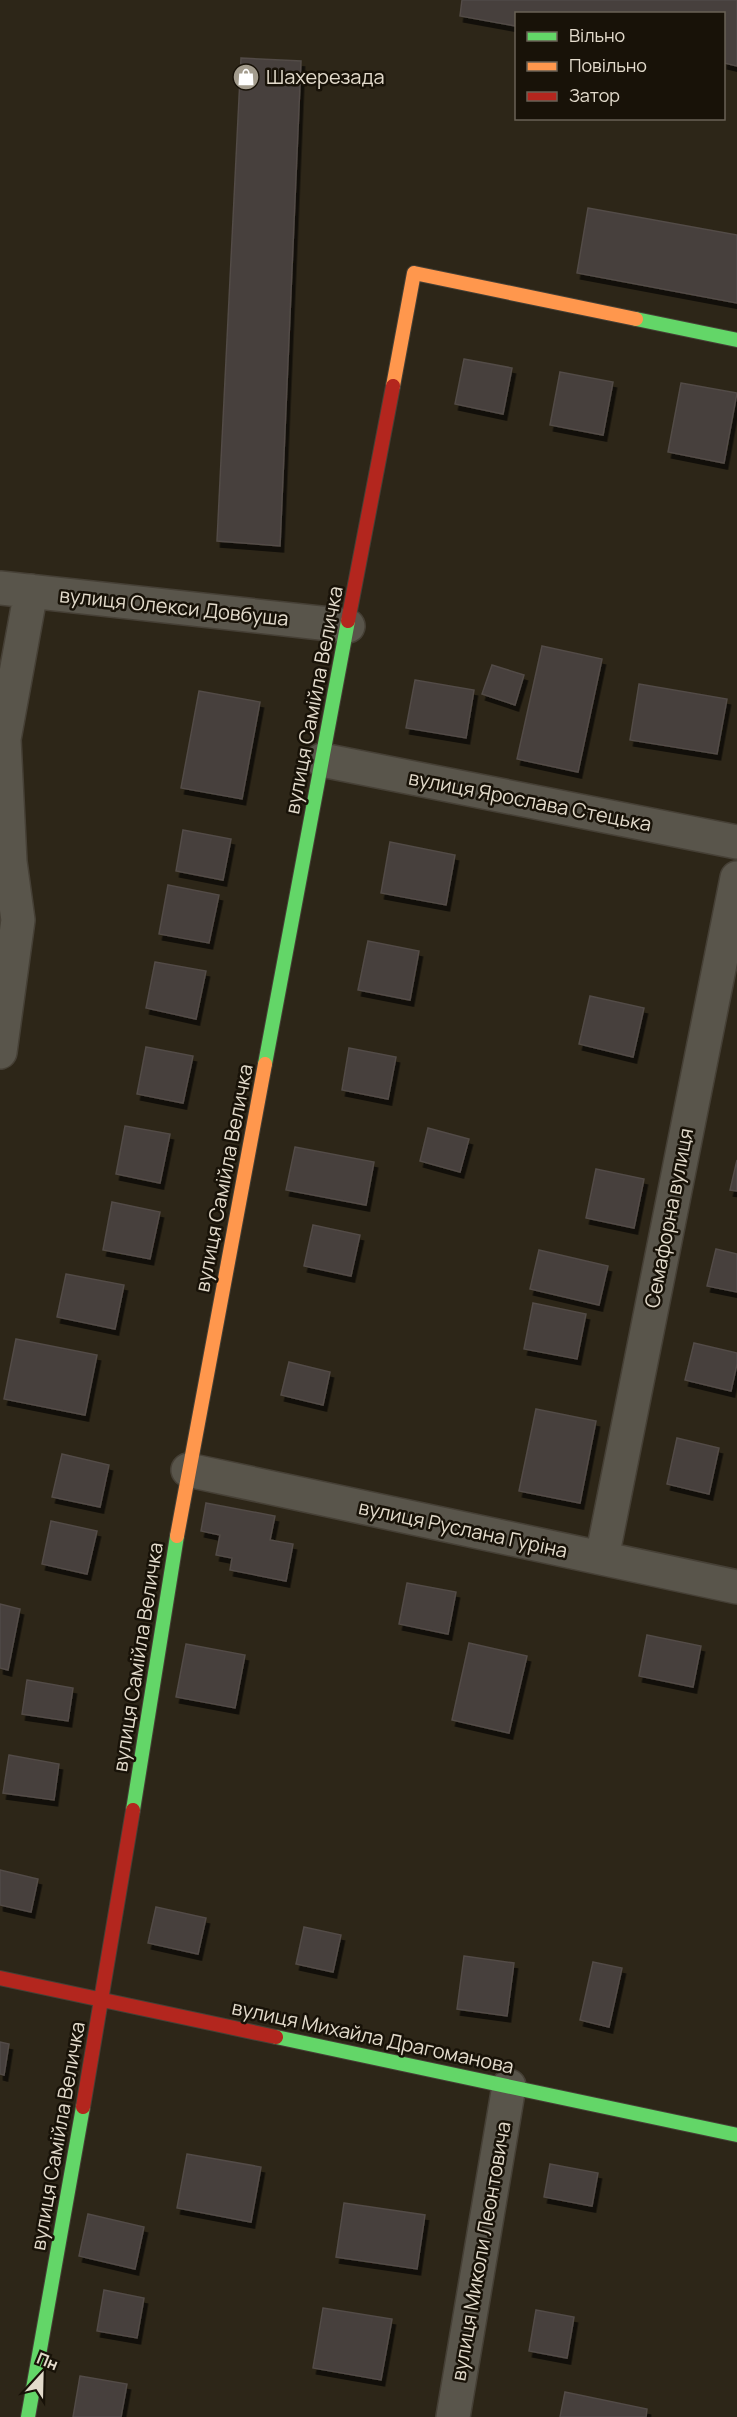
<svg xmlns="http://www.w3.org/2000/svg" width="737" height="2417" font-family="Manrope,sans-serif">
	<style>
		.building { fill: #473f3d; stroke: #524b47; stroke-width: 1.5; filter: url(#shadow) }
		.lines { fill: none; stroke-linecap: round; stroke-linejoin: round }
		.street-casing { stroke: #464036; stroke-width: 36 }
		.fast-casing { stroke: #464036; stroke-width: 16 }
		.slow-casing { stroke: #464036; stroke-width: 16 }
		.jam-casing { stroke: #464036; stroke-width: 16 }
		.street { stroke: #59554b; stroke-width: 33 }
		.fast { stroke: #63d668; stroke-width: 14 }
		.slow { stroke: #ff974d; stroke-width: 14 }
		.jam { stroke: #b3261e; stroke-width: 14 }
		.labels { text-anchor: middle; stroke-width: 5; stroke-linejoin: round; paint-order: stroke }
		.poi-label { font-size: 20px; fill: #e3dbcc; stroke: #181208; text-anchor: start }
		.street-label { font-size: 20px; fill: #e3dbcc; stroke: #181208 }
	</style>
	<defs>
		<filter id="shadow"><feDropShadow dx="3.5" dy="6" stdDeviation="0" flood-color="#0009"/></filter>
	</defs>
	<rect width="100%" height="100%" fill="#2d2618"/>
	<path class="building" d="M462 0H737V66L724 63V14H516V26L460 16Z
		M241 58 301 61 280 546 217 541Z
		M588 208 737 235V303L577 273Z
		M464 359 512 368 503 414 455 404Z
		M560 372 613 382 603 435 550 425Z
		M681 383 737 393 724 463 668 452Z
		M542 646 602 659 578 772 517 759Z
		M492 665 524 675 515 705 482 694Z
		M415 680 474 690 466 738 406 728Z
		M639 684 727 699 717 754 630 740Z
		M199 691 260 702 242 799 181 788Z
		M183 830 231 839 223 880 176 871Z
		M390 842 455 855 446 905 381 893Z
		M168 885 219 895 209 943 159 934Z
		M368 941 419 951 410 1000 358 990Z
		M155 962 206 971 196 1019 146 1008Z
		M590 996 644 1008 633 1057 579 1044Z
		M146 1047 193 1056 183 1103 137 1094Z
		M349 1048 396 1057 388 1099 342 1090Z
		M125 1126 170 1134 160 1183 116 1174Z
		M428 1128 469 1139 460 1172 420 1161Z
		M295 1147 374 1162 366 1205 286 1190Z
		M737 1160V1191L730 1190Z
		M596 1169 644 1179 634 1228 586 1218Z
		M112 1202 160 1212 150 1259 103 1250Z
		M313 1225 360 1235 351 1276 304 1266Z
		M716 1249 737 1254V1292L707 1286Z
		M539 1250 608 1266 599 1305 530 1289Z
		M66 1274 124 1285 115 1329 57 1317Z
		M533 1303 586 1314 577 1359 524 1349Z
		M16 1339 97 1355 85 1415 4 1399Z
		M694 1343 737 1353V1364L731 1391 685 1380Z
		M289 1362 330 1372 323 1405 281 1395Z
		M536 1409 596 1421 580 1503 519 1491Z
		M677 1438 719 1448 709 1494 667 1484Z
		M62 1454 109 1465 100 1507 52 1497Z
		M206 1503 275 1516 270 1540 293 1544 286 1581 230 1570 232 1558 216 1555 220 1535 201 1531Z
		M51 1521 97 1531 87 1574 42 1564Z
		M407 1583 456 1592 448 1634 399 1624Z
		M0 1604 20 1609 8 1670 0 1668Z
		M647 1635 701 1646 693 1687 639 1676Z
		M469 1643 527 1656 509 1733 452 1720Z
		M186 1644 245 1655 235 1708 176 1697Z
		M27 1680 73 1688 68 1721 22 1714Z
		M9 1755 59 1764 54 1800 3 1793Z
		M0 1870 38 1879 31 1912 0 1905Z
		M156 1907 206 1918 198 1954 148 1943Z
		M304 1927 341 1935 333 1972 296 1964Z
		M464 1956 514 1963 507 2016 457 2009Z
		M593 1962 622 1968 609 2027 580 2020Z
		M0 2042 9 2044 4 2075 0 2074Z
		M187 2154 261 2167 251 2222 177 2208Z
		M550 2164 598 2173 592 2206 544 2197Z
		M344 2203 425 2215 417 2269 336 2257Z
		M88 2214 144 2227 135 2269 79 2256Z
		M104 2290 144 2298 137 2338 97 2331Z
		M323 2308 392 2319 381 2380 313 2368Z
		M536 2310 574 2317 567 2358 529 2351Z
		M80 2376 127 2384 121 2417H73Z
		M565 2392 647 2409 646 2417H560Z"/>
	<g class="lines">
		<defs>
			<path id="street" d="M0 588 348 626
				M322 760 737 842
				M0 1052 18 920 10 862 4 739 31 591
				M188 1470 737 1587
				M602 1558 737 878
				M453 2417 509 2086"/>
			<path id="fast" d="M636 319 737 340
				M265 1064 348 621
				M133 1810 177 1536
				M276 2037 737 2135
				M28 2417 83 2107"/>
			<path id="slow" d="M393 386 414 273 636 319
				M177 1536 265 1064"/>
			<path id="jam" d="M348 621 393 386
				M0 1978 276 2037
				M83 2107 133 1810"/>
		</defs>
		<use href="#street" class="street-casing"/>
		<use href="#fast" class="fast-casing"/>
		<use href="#slow" class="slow-casing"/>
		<use href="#jam" class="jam-casing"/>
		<use href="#street" class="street"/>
		<use href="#fast" class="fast"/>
		<use href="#slow" class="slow"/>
		<use href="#jam" class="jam"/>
	</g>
	<defs>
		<symbol id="shop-disc" viewBox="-11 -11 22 22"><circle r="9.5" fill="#a39c8d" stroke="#181208"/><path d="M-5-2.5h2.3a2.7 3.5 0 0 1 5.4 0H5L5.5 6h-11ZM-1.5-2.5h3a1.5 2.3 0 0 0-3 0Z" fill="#fff"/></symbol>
	</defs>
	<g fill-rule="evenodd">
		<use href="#shop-disc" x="231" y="62" width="30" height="30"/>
	</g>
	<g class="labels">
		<g class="poi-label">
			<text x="266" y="84">Шахерезада</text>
		</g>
		<g class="street-label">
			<text transform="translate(174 607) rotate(6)" y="7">вулиця Олекси Довбуша</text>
			<text transform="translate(314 700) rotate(-79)" y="7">вулиця Самійла Величка</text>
			<text transform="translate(530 801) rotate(11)" y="7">вулиця Ярослава Стецька</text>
			<text transform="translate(224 1178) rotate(-79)" y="7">вулиця Самійла Величка</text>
			<text transform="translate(669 1218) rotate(-79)" y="7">Семафорна вулиця</text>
			<text transform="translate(463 1529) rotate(12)" y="7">вулиця Руслана Гуріна</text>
			<text transform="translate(138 1657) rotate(-81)" y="7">вулиця Самійла Величка</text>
			<text transform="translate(373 2037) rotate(12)" y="7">вулиця Михайла Драгоманова</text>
			<text transform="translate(58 2136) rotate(-80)" y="7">вулиця Самійла Величка</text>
			<text transform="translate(481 2251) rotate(-80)" y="7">вулиця Миколи Леонтовича</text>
		</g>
	</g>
	<rect x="515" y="12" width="210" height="108" fill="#181208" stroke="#696256" stroke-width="1.5"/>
	<rect x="527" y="32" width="30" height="9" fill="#63d668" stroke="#696256" stroke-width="1.5"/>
	<text x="569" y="42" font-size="18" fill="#e3dbcc">Вільно</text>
	<rect x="527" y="62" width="30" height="9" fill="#ff974d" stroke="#696256" stroke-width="1.5"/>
	<text x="569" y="72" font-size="18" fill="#e3dbcc">Повільно</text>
	<rect x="527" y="92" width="30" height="9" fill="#b3261e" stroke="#696256" stroke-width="1.5"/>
	<text x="569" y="102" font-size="18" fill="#e3dbcc">Затор</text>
	<g transform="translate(42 2375) rotate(22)" stroke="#181208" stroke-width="4.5" paint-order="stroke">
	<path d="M0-4.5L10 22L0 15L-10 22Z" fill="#e3dbcc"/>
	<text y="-9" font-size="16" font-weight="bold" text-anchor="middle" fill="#e3dbcc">Пн</text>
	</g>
</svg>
